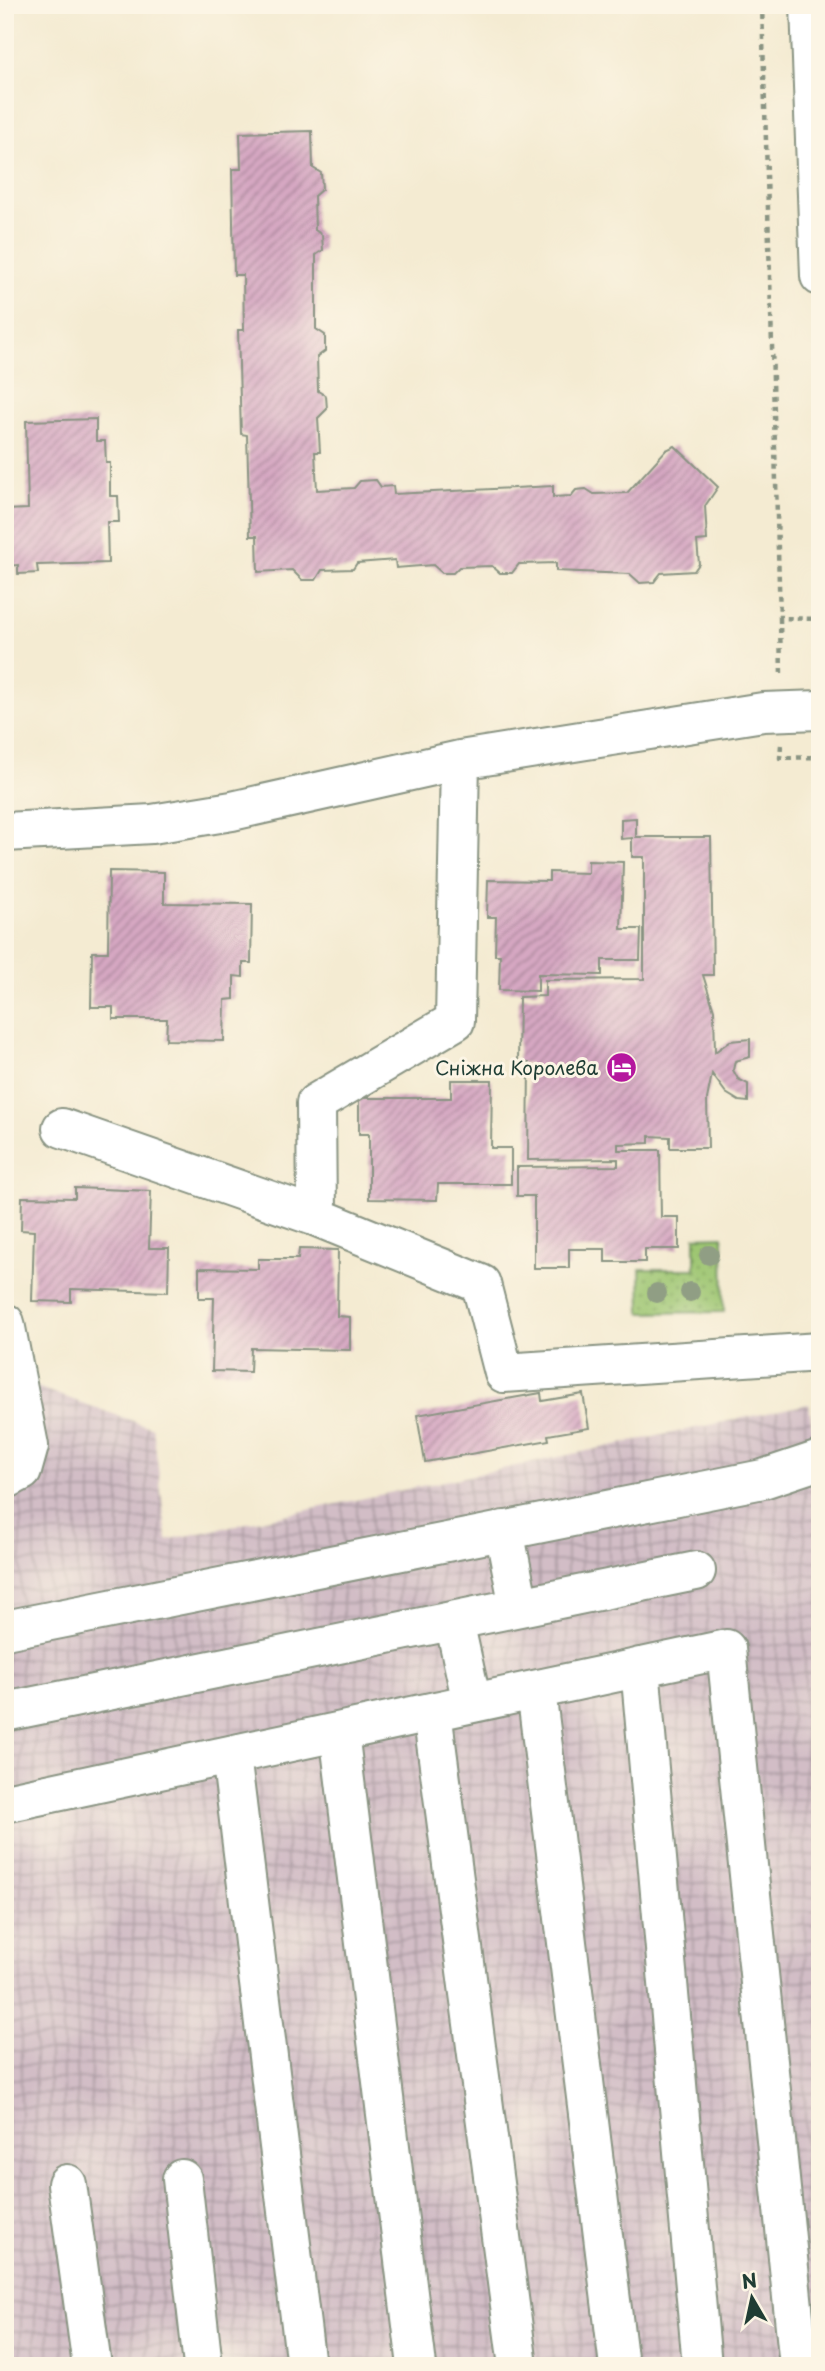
<svg xmlns="http://www.w3.org/2000/svg" width="825" height="2371" font-family="'Playpen Sans',sans-serif">
	<style>
		.industrial { fill: url(#industrial-grid) }
		.grass { fill: url(#grass-dots); stroke: #5e8253; stroke-width: 2 }
		.building { fill: url(#building-hatch) }
		.lines { fill: none; stroke-linecap: round; stroke-linejoin: round }
		.minor-casing { stroke: #8a9483; stroke-width: 42 }
		.path { stroke: #8a9483; stroke-width: 4.5; stroke-dasharray: 5 5; stroke-linecap: butt }
		.minor { stroke: #fff; stroke-width: 38 }
		.tree { fill: #909e84 }
		.labels { text-anchor: middle; stroke-width: 6; stroke-linejoin: round; paint-order: stroke }
		.poi-label { font-size: 19px; fill: #1f3d34; stroke: #fcf5e5; text-anchor: end }
	</style>
	<defs>
		<pattern id="industrial-grid" width="8" height="8" patternUnits="userSpaceOnUse" patternTransform="scale(1.75)"><rect width="8" height="8" fill="#d2bdc6"/><path d="M0 4h8M4 0v8" fill="none" stroke="#aa9ba2"/></pattern>
		<pattern id="grass-dots" width="8" height="8" patternUnits="userSpaceOnUse" patternTransform="scale(1.75)"><rect width="8" height="8" fill="#9ec672"/><path d="M2 2h.1M6 6h.1" fill="none" stroke="#80a25e" stroke-width="1.8" stroke-linecap="round"/></pattern>
		<pattern id="building-hatch" width="6" height="6" patternUnits="userSpaceOnUse" patternTransform="scale(1.75)"><rect width="6" height="6" fill="#d6a7c2"/><path d="M-1 1l2-2M0 6l6-6M5 7l2-2" fill="none" stroke="#ad899e"/></pattern>
	</defs>
	<rect width="100%" height="100%" fill="#fcf5e5"/>
	<filter id="ink" filterUnits="userSpaceOnUse"><feTurbulence type="fractalNoise" baseFrequency=".0143" numOctaves="2"/><feDisplacementMap in="SourceGraphic" scale="14" xChannelSelector="R" yChannelSelector="G"/><feConvolveMatrix kernelMatrix="1 2 1 2 8 2 1 2 1" color-interpolation-filters="sRGB"/></filter>
	<filter id="wash" filterUnits="userSpaceOnUse"><feTurbulence type="fractalNoise" baseFrequency=".00686" numOctaves="4" result="noise"/><feDisplacementMap in="SourceGraphic" scale="28" xChannelSelector="R" yChannelSelector="G"/><feGaussianBlur stdDeviation="1.57" result="paint"/><feColorMatrix in="noise" values="0 0 0 0 0 0 0 0 0 0 0 0 0 0 0 0 0 1.4 0 .05"/><feComposite in="paint" operator="in"/></filter>
	<g filter="url(#wash)">
		<rect width="100%" height="100%" fill="#f4ebd2"/>
		<path class="industrial" d="M5 1376 153 1428 167 1540 809 1404 820 1487V2366H5Z"/>
		<path class="grass" d="M723 1236 724 1312 641 1313 640 1269H695V1237Z"/>
		<g id="blocks">
			<path class="building" d="M312 131 313 168 321 173 322 189 314 196 315 230 322 235 323 250 316 255V329L325 335V351L317 357 318 391 326 396 327 409 318 418 320 452H315L317 490 354 488 360 481 376 480 381 487 393 486 394 494 553 486V497L571 496 576 490 586 489 594 494 627 493 666 450 675 446 718 487 705 506 707 540 697 541 699 564 694 571 661 573 654 582 640 583 630 574 556 571V563L519 564 512 573H500L492 566 459 567 453 573H442L433 565 396 568 395 560 357 563 353 569 322 570 316 580H302L292 570 258 572 257 536H250L247 435 241 434 238 330H244L243 275H234L232 169H241L240 133Z
				M96 419V441H105L106 463H110V496H118L119 522H107L108 563 37 565 38 573 18 574V565L5 566V510L28 509 26 421Z
				M636 818V837H711L713 975H703L714 1010 715 1052 730 1041 750 1039V1057L735 1061 733 1070 738 1079 748 1084V1102L739 1101 726 1093 712 1074 707 1099 708 1148H670V1137L649 1136V1143L618 1144V1150H660L661 1217H679V1249H645V1262H605V1249H569V1268H534V1196H517V1167L618 1166V1159L528 1160 529 1063H518L519 997 545 996V980L644 979V857H632V838L621 839V819Z
				M588 861 623 862 621 929H641L640 960H602V975L538 974V991L499 990 500 955H495L496 917H487L488 880 549 881V872L588 873Z
				M109 871 164 872V903L252 904 251 963H243V977L234 976V999L225 1000 224 1041 166 1040 167 1019H113V1007H91L92 952H108Z
				M451 1080H492L491 1148H511V1184H438L437 1200 369 1199V1134H359V1098H451Z
				M75 1188 151 1191 149 1248H169L168 1292 71 1289V1302L32 1301 34 1231 21 1230 22 1197 75 1198Z
				M299 1249 338 1250 337 1316 350 1317V1350L251 1348 250 1372 212 1371 214 1298H199V1268L258 1269V1259H298Z
				M541 1393 542 1401 583 1394 589 1428 548 1435 549 1440 425 1462 417 1415Z"/>
		</g>
	</g>
	<g filter="url(#ink)">
		<use href="#blocks" fill-opacity="0" stroke="#8a9483" stroke-width="2"/>
		<g class="lines">
			<defs>
				<path id="minor" d="M810 5 820 276
					M5 832 152 824 232 811 460 760 763 712 820 710
					M62 1128 317 1217 481 1284 504 1373 820 1352
					M317 1217 316 1103 455 1021 460 760
					M5 1323 29 1446 22 1471 5 1480
					M504 1530 519 1607
					M454 1621 472 1703
					M5 1630 763 1479 820 1460
					M640 1667 702 2366
					M536 1690 619 2366
					M5 1712 696 1571
					M432 1712 518 2366
					M339 1732 417 2366
					M231 1755 306 2366
					M5 1803 726 1649 799 2366
					M182 2179 203 2366
					M67 2184 92 2366"/>
			</defs>
			<use href="#minor" class="minor-casing"/>
			<path class="path" d="M762 5 780 618 820 619
				M780 618 781 677
				M781 745 780 758 820 757"/>
			<use href="#minor" class="minor"/>
		</g>
		<g class="tree">
			<circle cx="709" cy="1255" r="10"/>
			<circle cx="690" cy="1292" r="10"/>
			<circle cx="657" cy="1293" r="10"/>
		</g>
	</g>
	<defs>
		<symbol id="hotel-disc" viewBox="-11 -11 22 22"><circle r="9.5" fill="#b5179e" stroke="#fcf5e5"/><path d="M-6-4.5h1.5V1H6V5H4.5V3h-9V5H-6ZM-4 0a1.8 1.8 0 1 1 3.6 0ZM.5 0V-2.5h3Q6-2.5 6 0Z" fill="#fff"/></symbol>
	</defs>
	<g fill-rule="evenodd">
		<use href="#hotel-disc" x="604" y="1050" width="35" height="35"/>
	</g>
	<g class="labels">
		<g class="poi-label">
			<text x="598" y="1075">Сніжна Королева</text>
		</g>
	</g>
	<rect width="825" height="2371" fill="none" stroke="#fcf5e5" stroke-width="28"/>
	<g transform="translate(752 2298) rotate(351)" stroke="#fcf5e5" stroke-width="5" paint-order="stroke">
	<path d="M0-5L12 26L0 18L-12 26Z" fill="#1f3d34"/>
	<text y="-10" font-size="19" font-weight="bold" text-anchor="middle" fill="#1f3d34">N</text>
	</g>
</svg>
